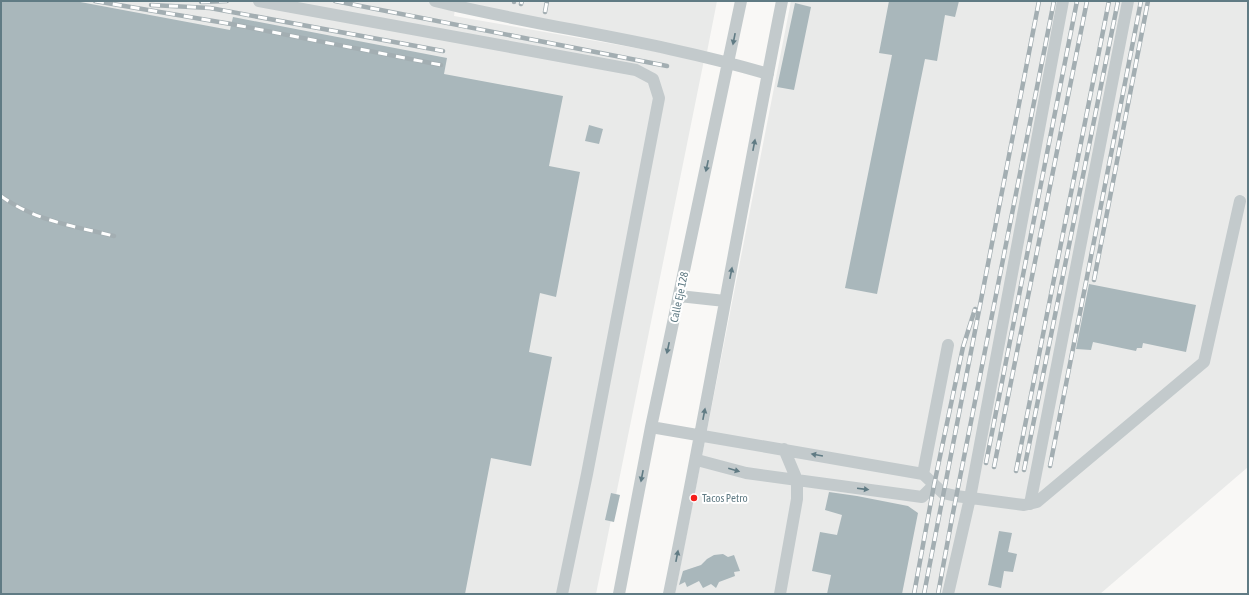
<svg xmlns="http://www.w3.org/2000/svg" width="1249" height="595" font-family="'Asap Condensed',sans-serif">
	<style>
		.built { fill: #e9eae9 }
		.building { fill: #a9b7bb }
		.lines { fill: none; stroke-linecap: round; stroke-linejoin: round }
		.minor { stroke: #c3cacc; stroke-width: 12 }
		.rail-casing { stroke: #a3aeb2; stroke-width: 4.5 }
		.rail { stroke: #fff; stroke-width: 3; stroke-dasharray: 9; stroke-linecap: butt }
		.oneway { fill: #607b84 }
		.poi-dot { fill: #f51d1a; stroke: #fff; stroke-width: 1.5 }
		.labels { text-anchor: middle; stroke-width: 4; stroke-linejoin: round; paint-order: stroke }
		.street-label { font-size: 11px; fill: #607b84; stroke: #fff }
		.poi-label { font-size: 11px; fill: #607b84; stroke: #fff; text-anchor: start }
	</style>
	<rect width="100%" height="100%" fill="#f9f8f6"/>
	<path class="built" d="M1 1H456L454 16 704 60 596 594H1Z
		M463 1H717L707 52 463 4Z
		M791 1H1248V467L1100 594H675Z"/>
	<path class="building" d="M1 1H75L230 30 233 17 447 58 444 74 563 96 549 166 580 172 556 297 540 293 529 352 552 357 531 466 491 458 465 594H1Z
		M889 1H959L955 17 945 15 937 61 925 59 877 294 845 288 892 55 879 53Z
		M795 3 811 7 794 90 777 87Z
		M589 125 603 129 599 144 585 141Z
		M1089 284 1196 305 1186 352 1143 343 1142 348H1137L1136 351 1093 342 1091 350 1076 349Z
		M829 492 857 496 908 506 918 513 902 594H827L831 575 812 571 820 532 837 535 842 515 825 510Z
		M611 493 620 495 614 522 605 520Z
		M999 531 1012 533 1008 552 1017 554 1013 572 1004 571 1001 588 988 585Z
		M723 554 728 557 734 555 740 571 734 572 735 576 719 582 716 588 711 584 703 588 699 581 687 587 685 582 679 585 683 571 701 565 707 559 714 555Z"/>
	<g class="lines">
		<path class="minor" d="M259 1 636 70 653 79 659 98 587 474 562 594
			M435 1C545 28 659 41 768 74
			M679 296 725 301
			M651 427 923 474 943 493 956 496 1024 505 1037 502 1204 362 1240 201
			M697 460 746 473 922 497 934 485
			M923 474 948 345
			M1030 504 1128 1
			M619 594 651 427 741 1
			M669 594C709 397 743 198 782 1
			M780 594 797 499V480L784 449
			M948 594 970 498 1063 1"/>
		<defs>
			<path id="rail" d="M95 1 231 24 441 65
				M335 1 667 66
				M201 2 227 1
				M514 2V1
				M521 4 522 1
				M151 5 210 8 443 51
				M545 12 547 1
				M1 196C35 221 74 226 114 236
				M1094 280 1148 1
				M986 463 1077 1
				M1050 466 1141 1
				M994 467 1087 1
				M1024 470 1118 1
				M1016 471 1109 1
				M914 594 934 485 963 347 975 309
				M924 594 1039 1
				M938 594 952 518 1054 1"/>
		</defs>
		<use href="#rail" class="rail-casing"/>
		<use href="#rail" class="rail"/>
	</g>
	<defs><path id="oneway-solid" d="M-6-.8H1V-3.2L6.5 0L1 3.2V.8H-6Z"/></defs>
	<g class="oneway">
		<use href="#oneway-solid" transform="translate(734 39) rotate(101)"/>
		<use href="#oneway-solid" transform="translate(754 145) rotate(-79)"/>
		<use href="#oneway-solid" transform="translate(707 166) rotate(102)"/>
		<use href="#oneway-solid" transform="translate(731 273) rotate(-79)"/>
		<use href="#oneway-solid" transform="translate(668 348) rotate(102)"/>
		<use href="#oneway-solid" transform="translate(704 414) rotate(-79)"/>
		<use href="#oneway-solid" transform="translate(817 455) rotate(-170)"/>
		<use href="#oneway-solid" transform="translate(734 470) rotate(16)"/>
		<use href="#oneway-solid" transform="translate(642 476) rotate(101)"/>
		<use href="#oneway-solid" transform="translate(863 489) rotate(7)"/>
		<use href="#oneway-solid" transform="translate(677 556) rotate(-79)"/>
	</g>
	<circle class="poi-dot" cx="694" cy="498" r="4"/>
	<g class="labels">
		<g class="street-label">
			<text transform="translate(679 297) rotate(-78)" y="4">Calle Eje 128</text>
		</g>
		<g class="poi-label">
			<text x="702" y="502">Tacos Petro</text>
		</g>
	</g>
	<rect width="1249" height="595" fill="none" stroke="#607b84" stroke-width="4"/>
</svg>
